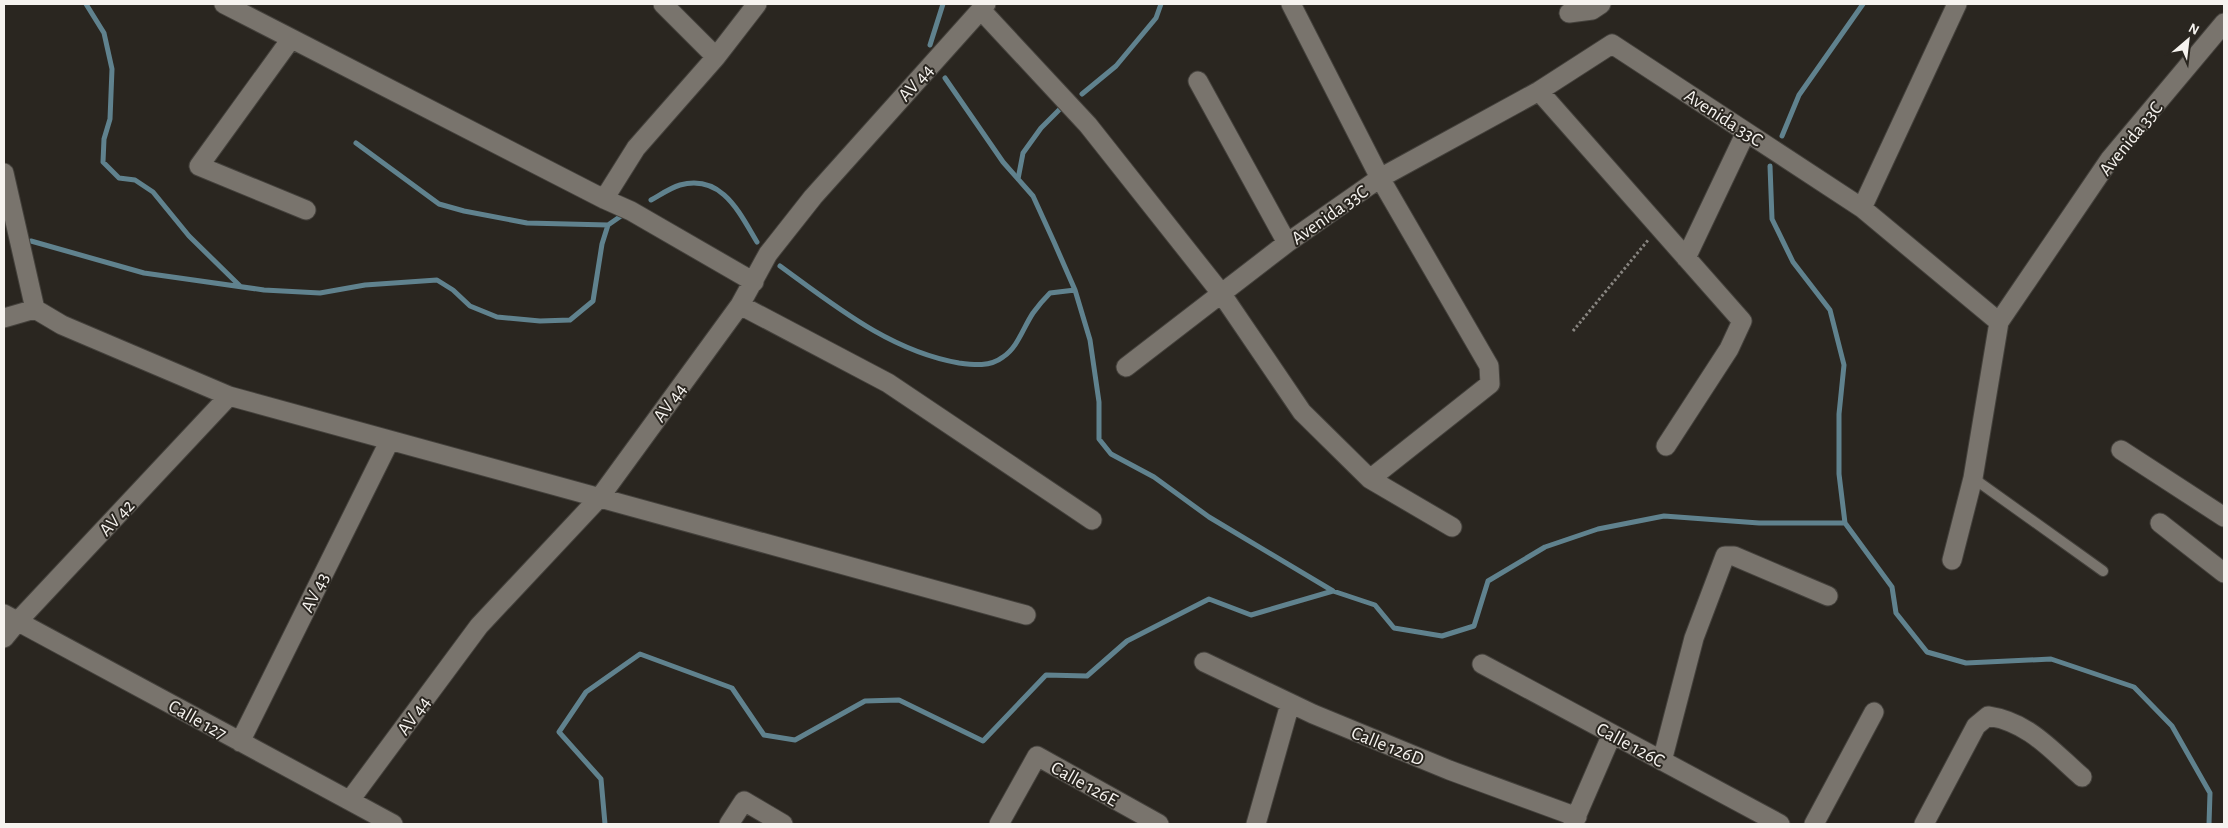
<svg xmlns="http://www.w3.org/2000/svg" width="2228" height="828" font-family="'Alegreya Sans',sans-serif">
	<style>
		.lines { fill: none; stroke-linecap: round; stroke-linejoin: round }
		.stream { stroke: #60828e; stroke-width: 5 }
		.service-casing { stroke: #44413c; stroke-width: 12 }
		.minor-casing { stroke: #44413c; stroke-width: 21 }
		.path { stroke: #888580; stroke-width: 3; stroke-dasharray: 2.5 2.5; stroke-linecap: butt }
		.service { stroke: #79746d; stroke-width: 10 }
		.minor { stroke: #79746d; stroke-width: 19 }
		.labels { text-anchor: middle; stroke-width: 4; stroke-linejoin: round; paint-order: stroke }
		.street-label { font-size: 19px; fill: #f6f3ef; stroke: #2a2620 }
	</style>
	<rect width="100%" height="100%" fill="#2a2620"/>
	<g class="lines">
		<path class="stream" d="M86 4 104 33 112 69 110 119 104 139 103 162 119 178 135 180 153 192 189 236 240 286
			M930 45 943 4
			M945 78 1003 162 1033 196 1054 242 1075 290 1090 340 1099 402V439L1111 454 1154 477 1209 517 1333 591 1375 605 1394 628 1442 636 1474 626 1488 581 1545 547 1598 529 1664 516 1759 523H1845L1892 587 1896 613 1927 652 1966 663 2051 659 2134 687 2172 726 2210 793 2209 824
			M1082 94 1116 66 1156 18 1161 4
			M1782 136 1799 95 1863 4
			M356 143 439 204 464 211 527 223 608 225
			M1770 166 1772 219 1793 262 1830 310 1844 365 1839 414V474L1845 523
			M1018 179 1023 153 1041 128 1060 109
			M651 200C660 195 670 188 680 185 722 174 739 212 757 242
			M31 241 144 273 264 290 320 293 365 285 437 280 453 290 470 306 497 317 540 321 570 320 593 301 602 244 608 225 621 216
			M780 266C835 306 890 351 959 363 974 365 990 367 1003 357 1018 347 1023 328 1033 313 1038 306 1044 299 1050 293L1075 290
			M605 824 601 779 559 732 586 692 640 654 732 688 764 735 795 740 865 701 899 700 983 741 1046 675 1087 676 1127 641 1209 599 1251 615 1333 591"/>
		<defs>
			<path id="service" d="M1973 478 2103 571"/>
			<path id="minor" d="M224 4 604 199 631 211 754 282
				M663 4 716 57
				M1291 4 1380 178 1489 366 1490 384 1370 479
				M981 10 1088 125 1221 293 1302 412 1370 479 1452 527
				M1569 13 1592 10 1601 4
				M291 39 199 166 306 210
				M1198 81 1287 243
				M1539 91 1742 321 1729 349 1666 446
				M4 173 35 309 62 325 229 396 1026 615
				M604 199 636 148 716 57 757 4
				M1862 208 1957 4
				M1686 258 1746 132
				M740 305 888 383 1092 520
				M4 318 35 309
				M1126 367 1287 243 1380 178 1539 91 1612 44 1862 208 1999 322 2110 159 2224 23
				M2121 450 2224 517
				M2160 523 2224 573
				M1952 560 1973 478 1999 322
				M4 614 393 824
				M4 638 18 621 229 396
				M1204 662 1313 714 1449 770 1577 817
				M1482 664 1780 824
				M240 742 389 442
				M1662 761 1694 638 1725 556H1734L1828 596
				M350 800 479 626 600 497 740 305 768 254 813 197 986 4
				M729 824 744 801 783 824
				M999 824 1037 756 1159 824
				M1256 824 1290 704
				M1573 824 1612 734
				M1814 824 1874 712
				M1924 824 1976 726 1988 716C2029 722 2052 751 2082 777"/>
		</defs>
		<use href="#service" class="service-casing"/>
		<use href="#minor" class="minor-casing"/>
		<path class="path" d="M1573 331 1649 239"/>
		<use href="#service" class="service"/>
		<use href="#minor" class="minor"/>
	</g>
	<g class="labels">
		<g class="street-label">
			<text transform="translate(915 82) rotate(-48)" y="7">AV 44</text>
			<text transform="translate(1724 117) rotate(33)" y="7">Avenida 33C</text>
			<text transform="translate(2130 138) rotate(-51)" y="7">Avenida 33C</text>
			<text transform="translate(1329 214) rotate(-35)" y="7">Avenida 33C</text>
			<text transform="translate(669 402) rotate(-54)" y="7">AV 44</text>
			<text transform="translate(116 517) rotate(-47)" y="7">AV 42</text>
			<text transform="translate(314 592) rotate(-64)" y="7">AV 43</text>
			<text transform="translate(413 715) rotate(-54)" y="7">AV 44</text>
			<text transform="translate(198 719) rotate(29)" y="7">Calle 127</text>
			<text transform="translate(1631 744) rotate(28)" y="7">Calle 126C</text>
			<text transform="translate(1388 745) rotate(22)" y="7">Calle 126D</text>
			<text transform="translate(1085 783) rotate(29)" y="7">Calle 126E</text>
		</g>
	</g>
	<rect width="2228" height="828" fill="none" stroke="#f6f3ef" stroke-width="10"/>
	<g transform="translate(2188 40) rotate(28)" stroke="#2a2620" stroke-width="4" paint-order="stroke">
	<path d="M0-4L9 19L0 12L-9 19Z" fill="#f6f3ef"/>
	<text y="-8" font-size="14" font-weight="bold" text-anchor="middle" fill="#f6f3ef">N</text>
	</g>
</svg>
